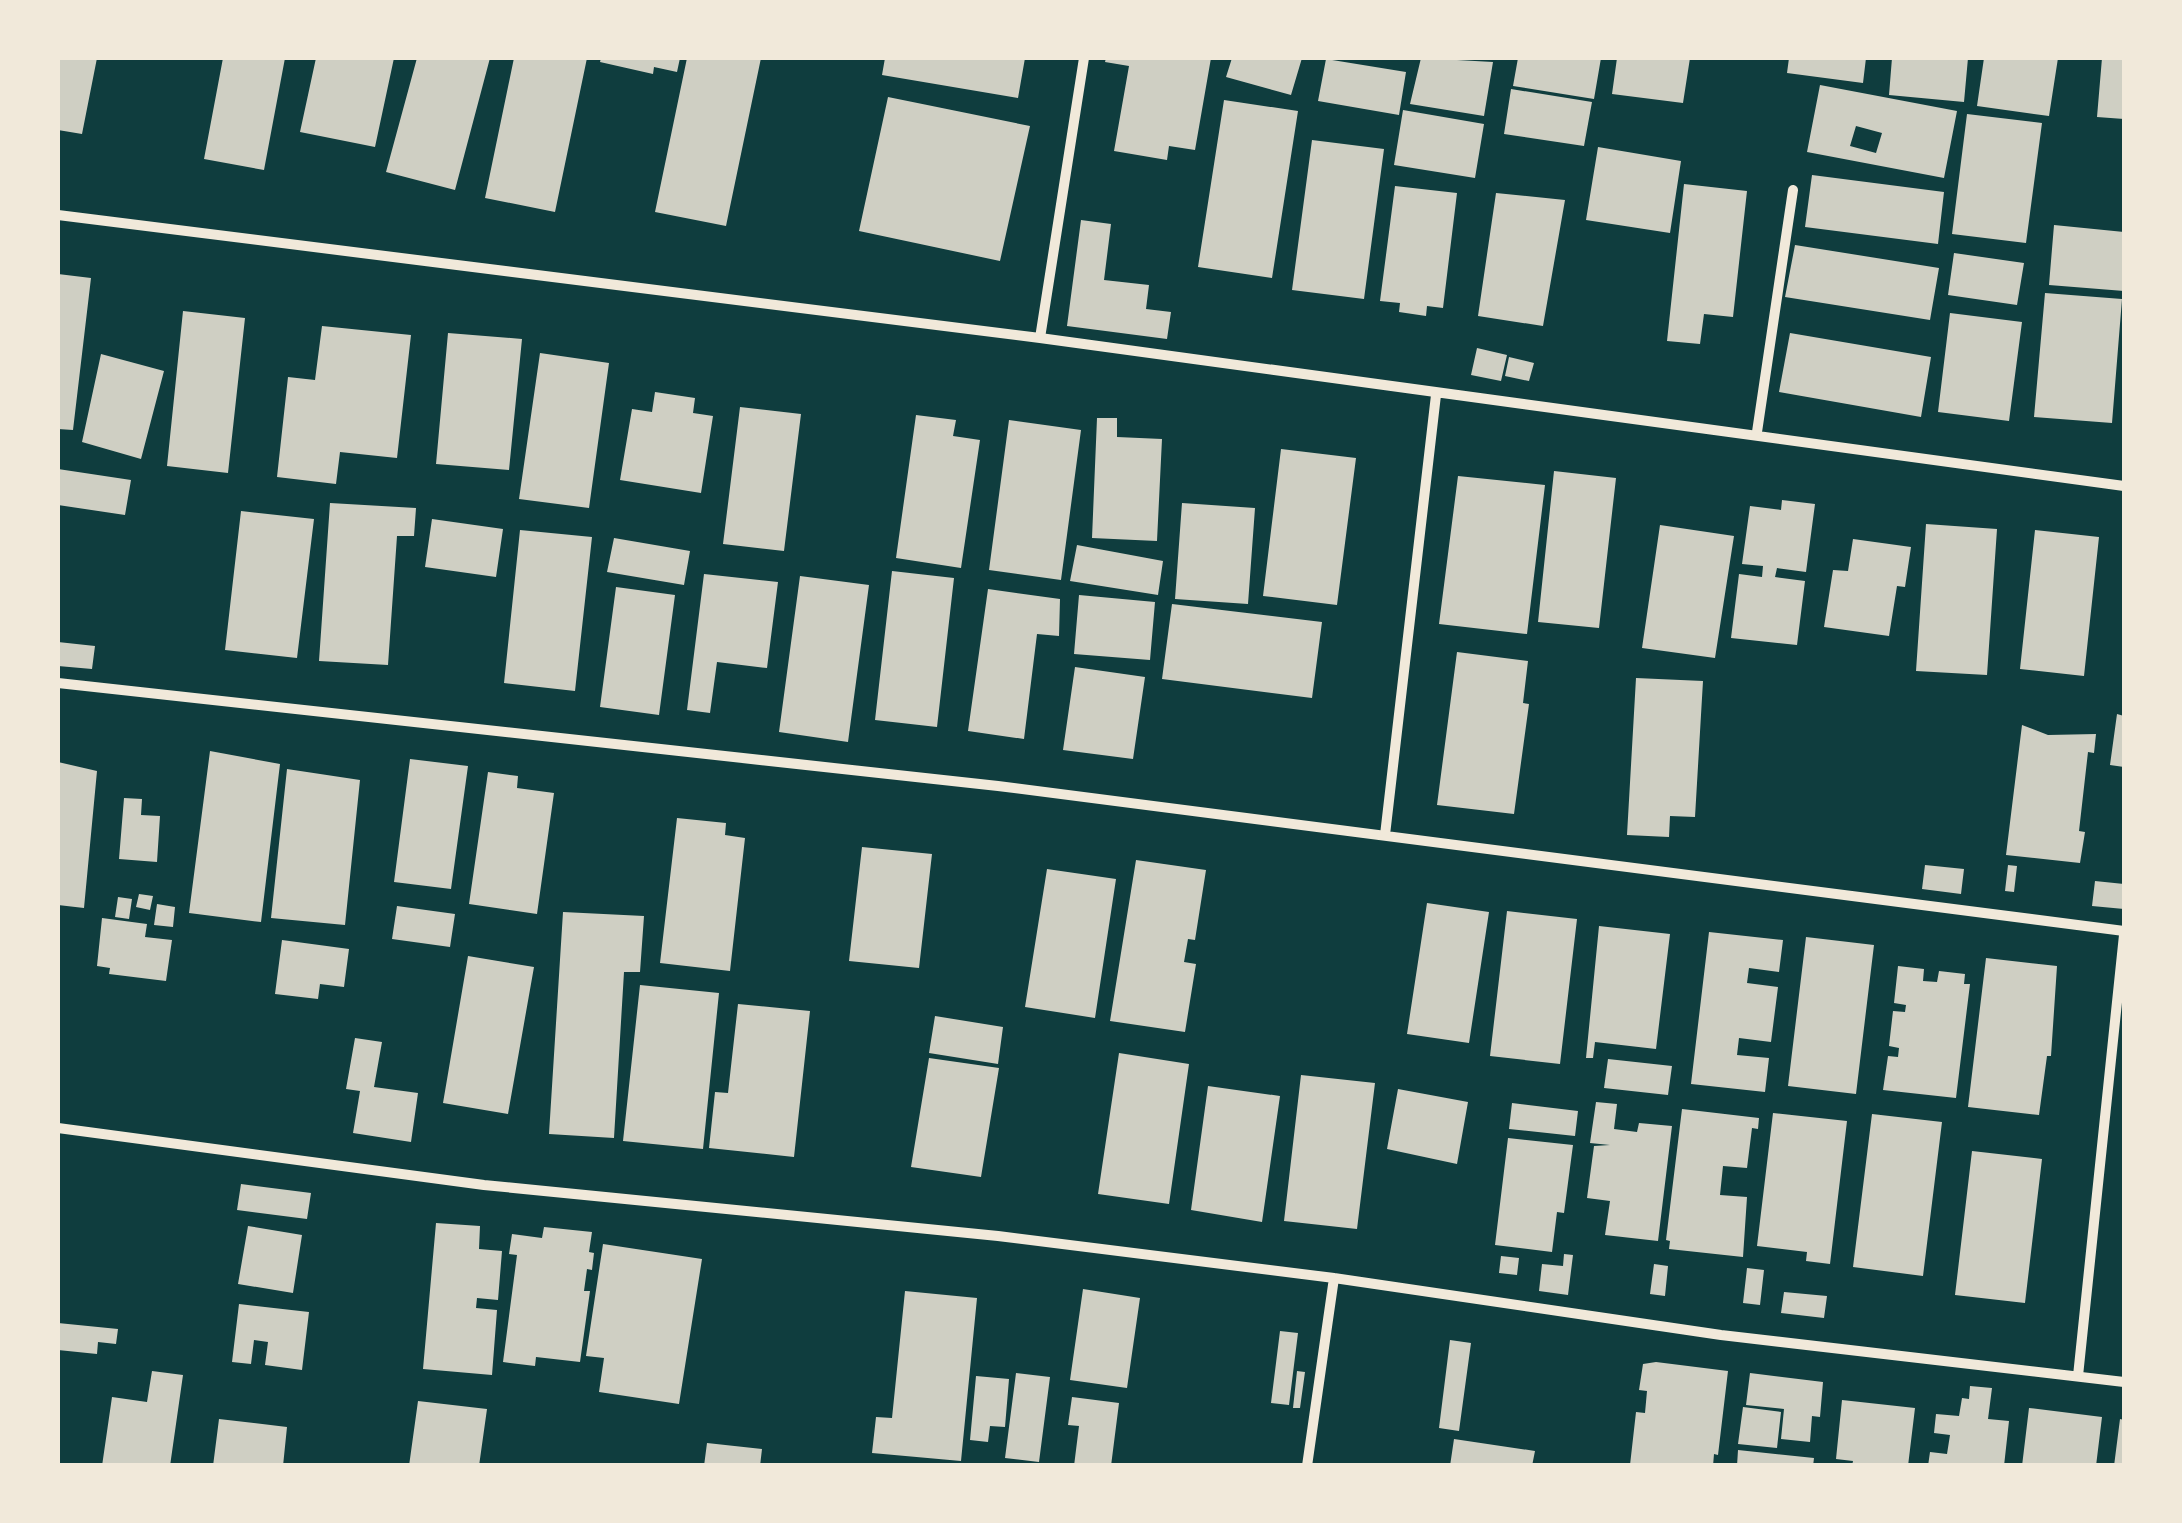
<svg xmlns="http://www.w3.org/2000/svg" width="2182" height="1523" font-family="'Crimson Pro',serif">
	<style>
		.building { fill: #cfcfc3; fill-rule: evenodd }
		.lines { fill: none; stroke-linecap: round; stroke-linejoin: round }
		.minor { stroke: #f1e9da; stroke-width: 10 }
	</style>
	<rect width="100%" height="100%" fill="#0f3d3e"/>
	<path class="building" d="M58 58H97L82 134 58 130Z
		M223 58H285L264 170 204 159Z
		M316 58H394L375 147 300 132Z
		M417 58H490L455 190 386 172Z
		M514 58H587L555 212 485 198Z
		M601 58H680L677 72 654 67 653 74 600 62Z
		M687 58H761L726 226 655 212Z
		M885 58H1025L1018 98 882 75Z
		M1106 58H1211L1195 150 1169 146 1167 160 1114 151 1129 66 1105 62Z
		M1232 58H1302L1291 95 1226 77Z
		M1421 58 1493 62 1484 116 1410 104Z
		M1518 58H1601L1594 99 1513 86Z
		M1617 58H1690L1683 103 1612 94Z
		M1789 58H1866L1863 83 1787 73Z
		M1892 58H1968L1964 102 1889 95Z
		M1984 58H2058L2049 116 1977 106Z
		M2102 58H2124V119L2097 117Z
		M1326 59 1406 72 1399 115 1318 101Z
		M1820 85 1957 111 1944 178 1807 152ZM1856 126 1882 133 1876 153 1850 146Z
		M1511 89 1592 102 1584 146 1504 134Z
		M888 97 1030 126 1000 261 859 231Z
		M1224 100 1298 111 1272 278 1198 267Z
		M1403 110 1484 124 1475 178 1394 165Z
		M1967 114 2042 123 2026 243 1952 234Z
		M1312 140 1384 149 1364 299 1292 290Z
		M1598 147 1681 161 1670 233 1586 220Z
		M1812 175 1944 192 1938 244 1805 227Z
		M1684 184 1747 191 1733 317 1704 314 1700 344 1667 341Z
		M1395 186 1457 193 1443 308 1427 306 1426 316 1399 312 1400 303 1380 301Z
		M1496 193 1565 200 1543 326 1478 316Z
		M1081 220 1111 224 1104 280 1149 285 1146 309 1171 312 1167 339 1067 326Z
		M2054 225 2124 232V291L2049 285Z
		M1795 245 1939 268 1930 320 1785 297Z
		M1954 253 2024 263 2017 305 1948 295Z
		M58 274 91 278 73 430 58 429Z
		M2045 293 2122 299 2112 423 2034 417Z
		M183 311 245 318 228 473 167 466Z
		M1950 313 2022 322 2009 421 1938 412Z
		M322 326 411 335 397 458 340 452 336 484 277 477 288 377 315 380Z
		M448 333 522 339 509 470 436 464Z
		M1790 333 1931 357 1921 417 1779 392Z
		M1477 348 1507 355 1501 381 1471 375Z
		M540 353 609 363 589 508 519 499Z
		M101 354 164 371 141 459 82 442Z
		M1509 357 1534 363 1529 381 1505 376Z
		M655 392 695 398 693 413 713 416 701 493 620 480 632 409 652 412Z
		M740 407 801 414 784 551 723 544Z
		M916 415 956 420 953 436 980 440 961 568 896 558Z
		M1097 418H1117V437L1162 439 1157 541 1092 538Z
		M1009 420 1081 430 1061 580 989 570Z
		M1281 449 1356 458 1337 605 1263 596Z
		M58 469 131 480 125 515 58 505Z
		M1554 471 1616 478 1599 628 1538 622Z
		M1458 476 1545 485 1527 634 1439 624Z
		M1782 500 1815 504 1806 572 1777 568 1775 577 1805 581 1797 645 1731 638 1739 574 1762 577 1763 566 1742 564 1750 506 1781 510Z
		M330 503 416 508 414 536H397L388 665 319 661Z
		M1182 503 1255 508 1248 604 1175 599Z
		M241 511 314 519 297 658 225 650Z
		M432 519 503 529 496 577 425 567Z
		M1926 524 1997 529 1987 675 1916 671Z
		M1660 525 1734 536 1715 658 1642 648Z
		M520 530 592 537 575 691 504 683Z
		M2035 530 2099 537 2084 676 2020 669Z
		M614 538 690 551 684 585 607 572Z
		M1853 539 1911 547 1905 587 1897 586 1889 636 1824 627 1833 570 1848 571Z
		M1077 545 1163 561 1158 595 1070 581Z
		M892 571 954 578 937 727 875 720Z
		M704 574 778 582 767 668 717 662 710 713 687 710Z
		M800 576 869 585 848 742 779 732Z
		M616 587 675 595 659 715 600 707Z
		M988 589 1060 599 1059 636 1037 634 1024 739 968 731Z
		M1079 595 1155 602 1150 660 1074 654Z
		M1172 604 1322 622 1312 698 1162 679Z
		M58 642 95 646 92 669 58 666Z
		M1457 652 1528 661 1523 703 1529 704 1514 814 1437 805Z
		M1075 667 1145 677 1133 759 1063 750Z
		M1636 678 1703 681 1695 817 1670 816 1669 837 1627 835Z
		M2117 714 2124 716V767L2110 765Z
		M2022 725 2048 735 2096 734 2094 753 2088 752 2079 831 2085 832 2080 863 2006 855Z
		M210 751 280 764 261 922 189 913Z
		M410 759 468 766 451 889 394 882Z
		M58 762 97 771 84 908 58 905Z
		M287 769 360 780 345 925 271 918Z
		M488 772 518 776 517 788 554 793 537 914 469 904Z
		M124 798 142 799 141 815 160 816 157 862 119 859Z
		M677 818 726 823 725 835 745 838 730 971 660 963Z
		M862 847 932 854 919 968 849 961Z
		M1136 860 1206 870 1195 940 1188 939 1184 962 1196 964 1185 1032 1110 1021Z
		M1925 865 1964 869 1961 894 1922 889Z
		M2008 865 2017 866 2014 892 2005 891Z
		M1047 869 1116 879 1095 1018 1025 1007Z
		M2095 881 2124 884V909L2092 906Z
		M139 894 153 896 150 910 136 907Z
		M118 897 132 899 129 919 115 917Z
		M1427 903 1489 912 1469 1043 1407 1034Z
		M157 904 175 907 173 927 154 925Z
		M397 906 455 914 450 947 392 939Z
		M1507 911 1577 919 1560 1064 1490 1056Z
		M563 912 644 916 640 972H624L614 1138 549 1134Z
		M102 918 147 924 145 937 172 940 166 981 109 974 110 968 97 966Z
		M1599 926 1670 934 1656 1049 1595 1042 1593 1058H1586Z
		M1709 932 1783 940 1779 972 1749 968 1747 983 1778 987 1771 1042 1739 1038 1737 1055 1769 1058 1765 1092 1691 1084Z
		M1806 937 1874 945 1856 1094 1788 1086Z
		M282 940 349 949 344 987 320 984 318 999 275 994Z
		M468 956 534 967 508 1114 443 1103Z
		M1986 958 2057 966 2051 1056H2047L2039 1115 1968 1107Z
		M1898 966 1924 969 1923 981 1937 982 1939 971 1965 974 1964 984H1970L1956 1098 1883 1090 1888 1056 1898 1057 1899 1048 1889 1046 1893 1011 1905 1012 1906 1005 1894 1003Z
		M640 985 719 993 703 1149 623 1141Z
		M738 1004 810 1011 794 1157 709 1148 715 1092 728 1093Z
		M935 1016 1003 1027 998 1064 929 1053Z
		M355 1038 382 1042 374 1087 418 1093 411 1142 353 1133 360 1091 346 1089Z
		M1119 1053 1189 1064 1169 1204 1098 1194Z
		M929 1058 999 1068 981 1177 911 1167Z
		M1608 1059 1672 1066 1668 1095 1604 1088Z
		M1301 1075 1375 1083 1357 1229 1284 1221Z
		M1208 1086 1280 1096 1262 1222 1191 1210Z
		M1398 1089 1468 1102 1457 1164 1387 1149Z
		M1596 1102 1617 1104 1614 1129 1637 1132 1639 1123 1672 1126 1658 1241 1605 1235 1610 1201 1587 1198 1594 1146 1610 1145 1590 1143Z
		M1512 1103 1578 1111 1575 1136 1509 1129Z
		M1682 1109 1759 1118 1758 1129 1752 1128 1747 1168 1723 1166 1720 1195 1747 1197 1743 1257 1669 1249 1670 1241 1666 1240Z
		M1773 1113 1847 1121 1830 1264 1806 1261 1807 1252 1757 1246Z
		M1872 1114 1942 1122 1923 1276 1853 1267Z
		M1508 1138 1573 1145 1564 1213 1557 1212 1552 1252 1495 1245Z
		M1972 1151 2042 1159 2025 1303 1955 1295Z
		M241 1184 311 1193 307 1219 237 1210Z
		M436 1223 480 1226 479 1249 502 1251 498 1300 477 1298 476 1308 497 1310 492 1375 423 1369Z
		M248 1226 302 1235 293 1293 238 1284Z
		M544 1227 592 1232 589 1252 594 1253 592 1270 587 1269 584 1291H590L580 1362 536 1357 535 1366 503 1362 517 1255 509 1254 512 1234 542 1238Z
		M603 1244 702 1259 679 1404 599 1392 604 1358 586 1356Z
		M1564 1254 1573 1255 1568 1295 1539 1291 1542 1264 1563 1266Z
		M1501 1256 1519 1258 1517 1275 1499 1273Z
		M1654 1264 1668 1266 1665 1296 1650 1294Z
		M1747 1268 1764 1270 1760 1305 1743 1303Z
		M1083 1289 1140 1298 1127 1388 1070 1380Z
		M905 1291 977 1298 961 1461 872 1453 876 1417 892 1418Z
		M1784 1292 1827 1296 1824 1318 1781 1313Z
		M239 1304 309 1312 302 1370 265 1365 268 1342 254 1340 251 1364 232 1362Z
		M58 1323 118 1329 116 1344 98 1342 97 1354 58 1350Z
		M1280 1331 1298 1333 1289 1405 1271 1403Z
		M1450 1340 1471 1343 1459 1431 1439 1428Z
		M1656 1362 1728 1371 1718 1455 1714 1454 1713 1466 1630 1465 1636 1412 1645 1413 1647 1391 1639 1390 1643 1364Z
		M152 1371 183 1375 170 1466H102L112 1397 147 1402Z
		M1297 1371 1305 1372 1300 1408H1293Z
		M1016 1373 1050 1377 1039 1462 1005 1458Z
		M1750 1373 1823 1382 1820 1417 1812 1416 1810 1442 1781 1439 1784 1409 1746 1405Z
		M976 1376 1009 1379 1005 1427 990 1426 988 1442 970 1440Z
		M1970 1386 1992 1388 1988 1419 2009 1421 2004 1466H1928L1930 1452 1947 1454 1950 1435 1934 1433 1936 1414 1959 1416 1962 1398 1969 1399Z
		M1072 1397 1119 1403 1111 1466H1074L1079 1426 1068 1425Z
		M1842 1400 1915 1408 1908 1466H1852L1853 1461 1836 1459Z
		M418 1401 487 1409 479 1466H409Z
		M1743 1407 1781 1412 1777 1448 1738 1444Z
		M2029 1408 2102 1417 2096 1466H2022Z
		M219 1419 287 1427 283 1466H213Z
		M2120 1419 2124 1420V1466H2114Z
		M1454 1439 1535 1451 1532 1466H1450Z
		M707 1443 762 1449 760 1466H704Z
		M1738 1450 1814 1458 1813 1466H1737Z"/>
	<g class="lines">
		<path class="minor" d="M58 215 1040 338 2124 486
			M1040 338 1084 58
			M1757 432 1793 190
			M58 683 998 786 2124 931
			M1385 835 1436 395
			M58 1128 484 1185 998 1236 1334 1278 1721 1335 2124 1382
			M2078 1376 2124 935
			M1307 1466 1334 1278"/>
	</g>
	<rect width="2182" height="1523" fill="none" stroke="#f1e9da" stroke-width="120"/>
</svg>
